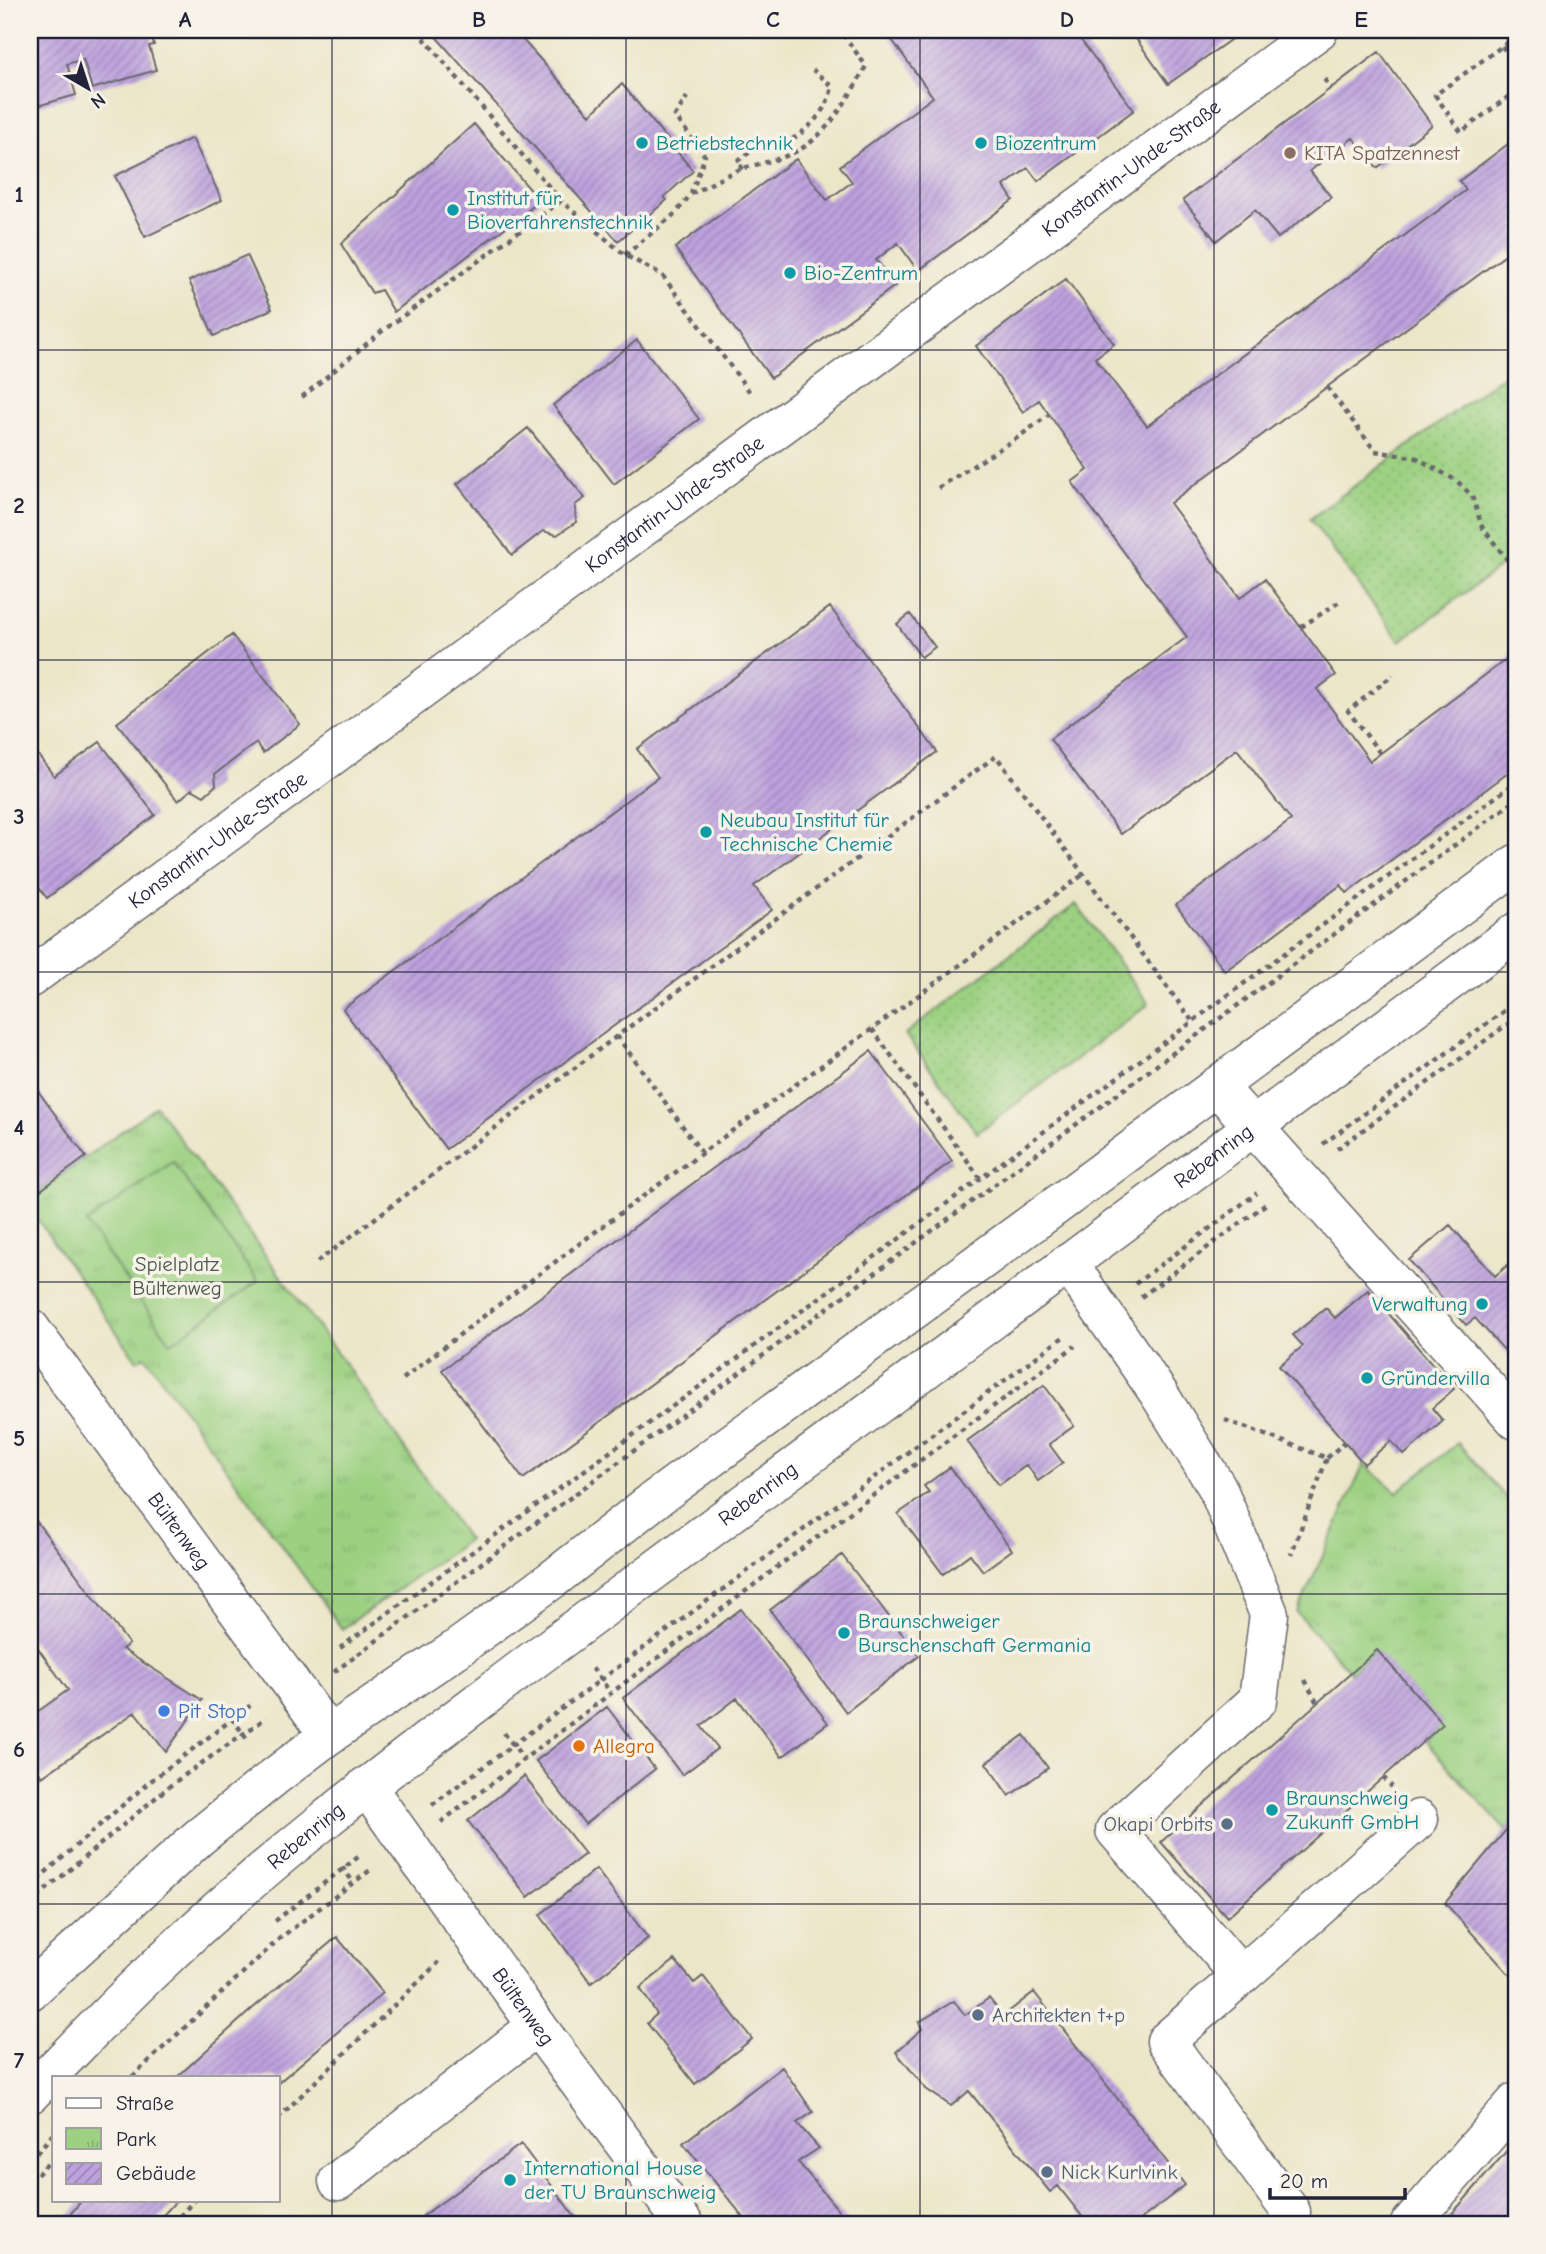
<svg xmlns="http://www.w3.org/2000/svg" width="1546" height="2254" font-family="'Comic Neue',sans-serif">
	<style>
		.grass { fill: url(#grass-dots); stroke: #5f7a5e; stroke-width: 2 }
		.park { fill: url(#park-tufts); stroke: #5f7a5e; stroke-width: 2 }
		.pitch { fill: #9cd182; stroke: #5f7a5e; stroke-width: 2 }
		.building { fill: url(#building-hatch) }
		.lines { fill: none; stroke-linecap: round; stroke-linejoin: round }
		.minor-casing { stroke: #69676d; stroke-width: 41 }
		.major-casing { stroke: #69676d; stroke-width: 41 }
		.path { stroke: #69676d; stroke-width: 4.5; stroke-dasharray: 5 5; stroke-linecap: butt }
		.minor { stroke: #fff; stroke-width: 38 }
		.major { stroke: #fff; stroke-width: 38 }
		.grid { fill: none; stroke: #22223b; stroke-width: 2; stroke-opacity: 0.55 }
		.culture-dot { fill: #0f9aa8; stroke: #f7f3e8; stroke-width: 2.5 }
		.education-dot { fill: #8d6e63; stroke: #f7f3e8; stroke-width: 2.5 }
		.shop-dot { fill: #3f7fe0; stroke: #f7f3e8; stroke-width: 2.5 }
		.food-dot { fill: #e8710a; stroke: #f7f3e8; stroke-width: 2.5 }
		.service-dot { fill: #5c6f8a; stroke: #f7f3e8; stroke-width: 2.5 }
		.labels { text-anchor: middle; stroke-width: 7; stroke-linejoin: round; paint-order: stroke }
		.culture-label { font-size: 21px; fill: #0d838f; stroke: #f7f3e8; text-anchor: start }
		.education-label { font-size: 21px; fill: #785e54; stroke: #f7f3e8; text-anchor: start }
		.street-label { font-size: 21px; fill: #22223b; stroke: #f7f3e8 }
		.park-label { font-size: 21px; fill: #475750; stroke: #f7f3e8 }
		.shop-label { font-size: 21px; fill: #366cbe; stroke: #f7f3e8; text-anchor: start }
		.food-label { font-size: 21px; fill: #c56008; stroke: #f7f3e8; text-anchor: start }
		.service-label { font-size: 21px; fill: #4e5e75; stroke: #f7f3e8; text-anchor: start }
		.neatline { fill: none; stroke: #22223b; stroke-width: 2.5 }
		.grid-label { font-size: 23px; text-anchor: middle; font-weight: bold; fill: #22223b }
	</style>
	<defs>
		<pattern id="grass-dots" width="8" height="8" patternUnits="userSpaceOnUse" patternTransform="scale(1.75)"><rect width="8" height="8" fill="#9cd182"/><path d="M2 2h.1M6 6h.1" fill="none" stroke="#86b371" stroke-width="1.8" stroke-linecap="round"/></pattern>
		<pattern id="park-tufts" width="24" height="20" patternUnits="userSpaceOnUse" patternTransform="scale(1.75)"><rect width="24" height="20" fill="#9cd182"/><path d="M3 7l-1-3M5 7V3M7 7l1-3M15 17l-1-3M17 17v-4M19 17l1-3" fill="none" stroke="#86b371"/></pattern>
		<pattern id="building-hatch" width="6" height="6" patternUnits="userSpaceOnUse" patternTransform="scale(1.75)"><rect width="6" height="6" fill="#bea2de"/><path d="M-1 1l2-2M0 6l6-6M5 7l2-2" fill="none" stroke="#9a84b5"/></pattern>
	</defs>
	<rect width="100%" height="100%" fill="#f7f3e8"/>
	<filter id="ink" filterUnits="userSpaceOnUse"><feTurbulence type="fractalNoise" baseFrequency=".0143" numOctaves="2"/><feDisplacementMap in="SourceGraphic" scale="14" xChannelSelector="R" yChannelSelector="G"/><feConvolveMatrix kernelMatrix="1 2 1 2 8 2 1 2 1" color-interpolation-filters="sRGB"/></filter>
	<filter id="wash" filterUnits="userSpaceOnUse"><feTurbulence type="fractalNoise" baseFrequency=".00686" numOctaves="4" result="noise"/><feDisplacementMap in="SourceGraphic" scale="28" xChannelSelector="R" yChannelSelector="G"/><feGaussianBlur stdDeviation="1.57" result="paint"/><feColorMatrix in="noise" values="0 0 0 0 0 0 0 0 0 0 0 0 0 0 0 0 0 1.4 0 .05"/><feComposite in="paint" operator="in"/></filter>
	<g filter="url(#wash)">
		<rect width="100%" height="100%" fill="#ece6c9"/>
		<path class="grass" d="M1516 366V555L1400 641 1310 519Z
			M1076 904 1149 1004 977 1133 905 1034Z"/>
		<path class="park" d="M156 1106 362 1387 468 1540 342 1629 145 1356 137 1361 30 1209V1198Z
			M1458 1443 1516 1509V1818L1506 1831 1425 1741 1442 1724 1376 1651 1351 1673 1297 1613 1364 1464 1397 1492Z"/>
		<path class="pitch" d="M173 1162 258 1281 171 1343 86 1223Z"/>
		<g id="blocks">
			<path class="building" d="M30 30H149L154 45 149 46 156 70 92 89 83 59 67 64 76 95 30 108Z
				M430 30H514L590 115 622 84 693 171 664 197 667 200 618 241Z
				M885 30H1044L1048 35 1055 30H1073L1134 110 1038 181 1028 168 1004 186 1013 200 918 271 898 243 876 260 896 285 771 378 675 248 796 159 827 200 852 182 840 166 933 97Z
				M1130 30H1244L1168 84Z
				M1379 52 1432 125 1377 168 1353 138 1310 171 1331 197 1278 238 1255 210 1216 241 1183 200Z
				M474 124 540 201 394 312 381 290 372 293 341 244Z
				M192 138 222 200 145 237 115 176Z
				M1516 138V258L1511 251 1170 503 1240 598 1265 579 1336 675 1317 689 1370 761 1516 652V767L1347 893 1341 885 1225 971 1176 905 1291 820 1237 749 1121 834 1050 739 1187 637 1072 482 1088 470 1039 400 1023 412 976 346 1066 279 1114 344 1095 358 1147 426 1466 190 1459 181Z
				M247 255 272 309 214 336 189 281Z
				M637 340 699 419 614 484 553 405Z
				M528 428 585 498 575 505 576 522 557 535 543 531 512 555 457 484Z
				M830 607 937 752 754 886 772 910 446 1149 343 1009 658 777 637 749Z
				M910 614 935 647 921 657 897 624Z
				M232 635 300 724 263 753 256 743 240 755 215 774 216 785 204 796 192 789 178 801 117 723Z
				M100 742 155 815 47 898 30 876V755L35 751 54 776Z
				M871 1051 952 1161 523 1479 442 1370Z
				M30 1080 86 1157 38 1192 30 1181Z
				M1450 1225 1495 1276 1516 1258V1363L1475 1318 1466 1325 1409 1260Z
				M1368 1290 1454 1389 1432 1408 1443 1421 1404 1455 1391 1441 1364 1464 1279 1366 1303 1346 1293 1335 1326 1308 1335 1318Z
				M1044 1385 1074 1426 1049 1444 1063 1463 1038 1481 1027 1465 999 1485 967 1441Z
				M950 1467 1012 1550 983 1571 970 1554 943 1574 898 1514 929 1492 924 1486Z
				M30 1513 129 1644 122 1649 202 1700 166 1752 135 1712 42 1777 30 1760V1717L68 1690 30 1637Z
				M842 1555 919 1656 846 1712 770 1610Z
				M741 1609 828 1723 782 1757 737 1698 701 1726 718 1748 682 1775 623 1698Z
				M1377 1650 1443 1724 1227 1917 1161 1842Z
				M607 1707 655 1769 585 1824 536 1761Z
				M1024 1735 1048 1768 1009 1796 986 1763Z
				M524 1776 585 1854 528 1897 468 1821Z
				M1516 1818V1982L1445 1903Z
				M596 1869 648 1938 591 1983 540 1915Z
				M337 1937 383 1993 278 2083V2077H177L252 2009Z
				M675 1960 694 1983 703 1976 752 2039 695 2084 647 2023 657 2014 640 1988Z
				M1034 1992 1185 2185 1135 2224H1088L1058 2186 1050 2192 969 2091 951 2106 926 2089 896 2052 922 2029 919 2022 954 2001 965 2015 989 1998 1003 2016Z
				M782 2067 813 2112 797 2123 819 2148 798 2162 850 2224H749L683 2143Z
				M1516 2140V2224H1443L1466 2198Z
				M521 2144 580 2224H429L423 2216Z
				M82 2200H177L155 2224H62Z"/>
		</g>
	</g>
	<g filter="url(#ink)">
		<use href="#blocks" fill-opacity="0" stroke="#69676d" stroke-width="2"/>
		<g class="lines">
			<defs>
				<g id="minor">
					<path id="s1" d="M30 978 1319 30"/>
					<path d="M1217 1086 1516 1420"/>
					<path d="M1068 1263 1159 1394 1217 1487 1269 1614 1258 1700 1115 1830 1241 1976 1166 2041 1291 2212 1289 2224"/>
					<path id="s2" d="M30 1328 329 1735"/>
					<path id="s3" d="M366 1786 537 2026 684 2224"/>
					<path d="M1241 1976 1419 1819"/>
					<path d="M338 2181 537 2026"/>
					<path d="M1410 2224 1516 2102"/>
				</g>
				<g id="major">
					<path d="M30 1991 198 1838 274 1777 329 1735 455 1650 553 1579 658 1497 1057 1205 1516 864"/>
					<path id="s4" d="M30 2094C71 2053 111 2010 153 1970 269 1857 400 1761 528 1664L1516 932"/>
				</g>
			</defs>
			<use href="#minor" class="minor-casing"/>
			<use href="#major" class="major-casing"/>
			<path class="path" d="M417 30 561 201 625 255 662 275 752 395
				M1516 36 1435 95 1461 132 1516 91
				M1502 46 1516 66
				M1324 79 1331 88
				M743 169 737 161C742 158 746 154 751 152 759 148 770 149 778 146 803 137 828 112 832 86L813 70
				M691 194C708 186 726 174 744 168 762 163 779 160 795 152 828 136 849 97 866 66L840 30
				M625 255 676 213 691 194 705 156 675 116 687 97
				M1327 387 1375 451 1417 458 1457 481 1472 496 1482 527 1516 571
				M302 397 381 332 561 201
				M938 488 1017 438 1050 414
				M1301 627 1339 602
				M1380 753 1348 711 1393 675
				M872 1029 980 1178
				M1323 1144 1516 1002
				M1337 1149 1516 1018
				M702 1153 617 1036 996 756 1193 1022
				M317 1262 617 1036
				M1135 1284 1257 1193
				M1141 1297 1266 1204
				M403 1379C625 1204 857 1042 1084 874
				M1225 1420 1327 1458 1291 1555
				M1327 1458 1345 1442
				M340 1648 684 1398 1516 782
				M592 1668 611 1693
				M334 1672 1516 800
				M1305 1680 1317 1703
				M232 1718 249 1742
				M504 1733 524 1759
				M1383 1777 1392 1787
				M432 1805 1066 1335
				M441 1822 821 1534 1075 1346
				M342 1867 354 1883
				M30 1886 148 1783 251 1705
				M30 1903 172 1784 266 1718
				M275 1921 362 1854
				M132 2077 280 1938 373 1868
				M278 2118 439 1962
				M30 2160 54 2133
				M30 2182 54 2157
				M173 2224 194 2200"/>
			<use href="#minor" class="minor"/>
			<use href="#major" class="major"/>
		</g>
	</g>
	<path class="grid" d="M332 30V2224M626 30V2224M920 30V2224M1214 30V2224M30 350H1516M30 660H1516M30 972H1516M30 1282H1516M30 1594H1516M30 1904H1516"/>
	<g class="culture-dot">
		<circle cx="642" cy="143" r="7"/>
		<circle cx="981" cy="143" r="7"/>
		<circle cx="453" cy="210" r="7"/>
		<circle cx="790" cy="273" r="7"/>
		<circle cx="706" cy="832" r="7"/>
		<circle cx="1482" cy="1304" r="7"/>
		<circle cx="1367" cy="1378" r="7"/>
		<circle cx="844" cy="1633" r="7"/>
		<circle cx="1272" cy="1810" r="7"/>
		<circle cx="510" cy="2180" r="7"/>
	</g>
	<circle class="education-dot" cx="1290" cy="153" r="7"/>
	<circle class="shop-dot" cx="164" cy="1711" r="7"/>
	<circle class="food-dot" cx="579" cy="1746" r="7"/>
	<g class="service-dot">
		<circle cx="1227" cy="1824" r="7"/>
		<circle cx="978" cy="2015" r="7"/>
		<circle cx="1047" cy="2172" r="7"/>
	</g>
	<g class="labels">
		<g class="culture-label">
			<text x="656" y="150">Betriebstechnik</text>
			<text x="995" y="150">Biozentrum</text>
			<text x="467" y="205">Institut für<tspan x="467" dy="24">Bioverfahrenstechnik</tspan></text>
			<text x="804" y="280">Bio-Zentrum</text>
			<text x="720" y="827">Neubau Institut für<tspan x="720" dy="24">Technische Chemie</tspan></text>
			<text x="1468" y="1311" text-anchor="end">Verwaltung</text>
			<text x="1381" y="1385">Gründervilla</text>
			<text x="858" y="1628">Braunschweiger<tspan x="858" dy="24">Burschenschaft Germania</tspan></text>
			<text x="1286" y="1805">Braunschweig<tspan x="1286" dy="24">Zukunft GmbH</tspan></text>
			<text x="524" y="2175">International House<tspan x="524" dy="24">der TU Braunschweig</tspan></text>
		</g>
		<g class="education-label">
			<text x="1304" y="160">KITA Spatzennest</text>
		</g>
		<g class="street-label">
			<text dy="7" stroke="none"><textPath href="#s1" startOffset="1367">Konstantin-Uhde-Straße</textPath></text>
			<text dy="7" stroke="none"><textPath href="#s1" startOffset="800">Konstantin-Uhde-Straße</textPath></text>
			<text dy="7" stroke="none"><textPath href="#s1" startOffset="233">Konstantin-Uhde-Straße</textPath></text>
			<text dy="7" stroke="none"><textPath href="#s4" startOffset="1512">Rebenring</textPath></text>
			<text dy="7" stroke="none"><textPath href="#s4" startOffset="945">Rebenring</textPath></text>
			<text dy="7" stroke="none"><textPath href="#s2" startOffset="252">Bültenweg</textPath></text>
			<text dy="7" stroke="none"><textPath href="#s4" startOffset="378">Rebenring</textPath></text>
			<text dy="7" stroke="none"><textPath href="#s3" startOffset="271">Bültenweg</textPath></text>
		</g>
		<g class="park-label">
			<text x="177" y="1271">Spielplatz<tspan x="177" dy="24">Bültenweg</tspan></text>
		</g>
		<g class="shop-label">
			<text x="178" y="1718">Pit Stop</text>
		</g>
		<g class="food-label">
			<text x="593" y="1753">Allegra</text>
		</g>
		<g class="service-label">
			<text x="1213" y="1831" text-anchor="end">Okapi Orbits</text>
			<text x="992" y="2022">Architekten t+p</text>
			<text x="1061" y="2179">Nick Kurlvink</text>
		</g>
	</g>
	<rect width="1546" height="2254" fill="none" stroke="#f7f3e8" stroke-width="77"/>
	<rect x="52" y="2076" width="228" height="126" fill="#f7f3e8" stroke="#a29fa3" stroke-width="2"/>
	<rect x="66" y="2098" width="35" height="10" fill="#ffffff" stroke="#a29fa3" stroke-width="2"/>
	<text x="116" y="2110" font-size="21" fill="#22223b">Straße</text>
	<rect x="66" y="2128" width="35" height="21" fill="url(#park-tufts)" stroke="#a29fa3" stroke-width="2"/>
	<text x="116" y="2146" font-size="21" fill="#22223b">Park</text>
	<rect x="66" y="2163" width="35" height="21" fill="url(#building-hatch)" stroke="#a29fa3" stroke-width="2"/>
	<text x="116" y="2180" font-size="21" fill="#22223b">Gebäude</text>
	<g transform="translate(88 88) rotate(141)" stroke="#f7f3e8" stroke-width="5" paint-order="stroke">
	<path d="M0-5L12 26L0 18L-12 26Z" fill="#22223b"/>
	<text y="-10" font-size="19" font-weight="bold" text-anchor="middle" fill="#22223b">N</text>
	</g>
	<path d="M1270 2188v10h135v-10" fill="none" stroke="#22223b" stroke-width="3.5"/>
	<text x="1280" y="2188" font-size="21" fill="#22223b" stroke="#f7f3e8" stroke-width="5" paint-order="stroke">20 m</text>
	<rect x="38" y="38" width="1470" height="2178" class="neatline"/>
	<g class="grid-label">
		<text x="185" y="27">A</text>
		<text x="479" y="27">B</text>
		<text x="773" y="27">C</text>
		<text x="1067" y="27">D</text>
		<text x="1361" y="27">E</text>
		<text x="19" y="202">1</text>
		<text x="19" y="513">2</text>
		<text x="19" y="824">3</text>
		<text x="19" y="1135">4</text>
		<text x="19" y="1446">5</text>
		<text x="19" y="1757">6</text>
		<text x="19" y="2068">7</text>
	</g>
</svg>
